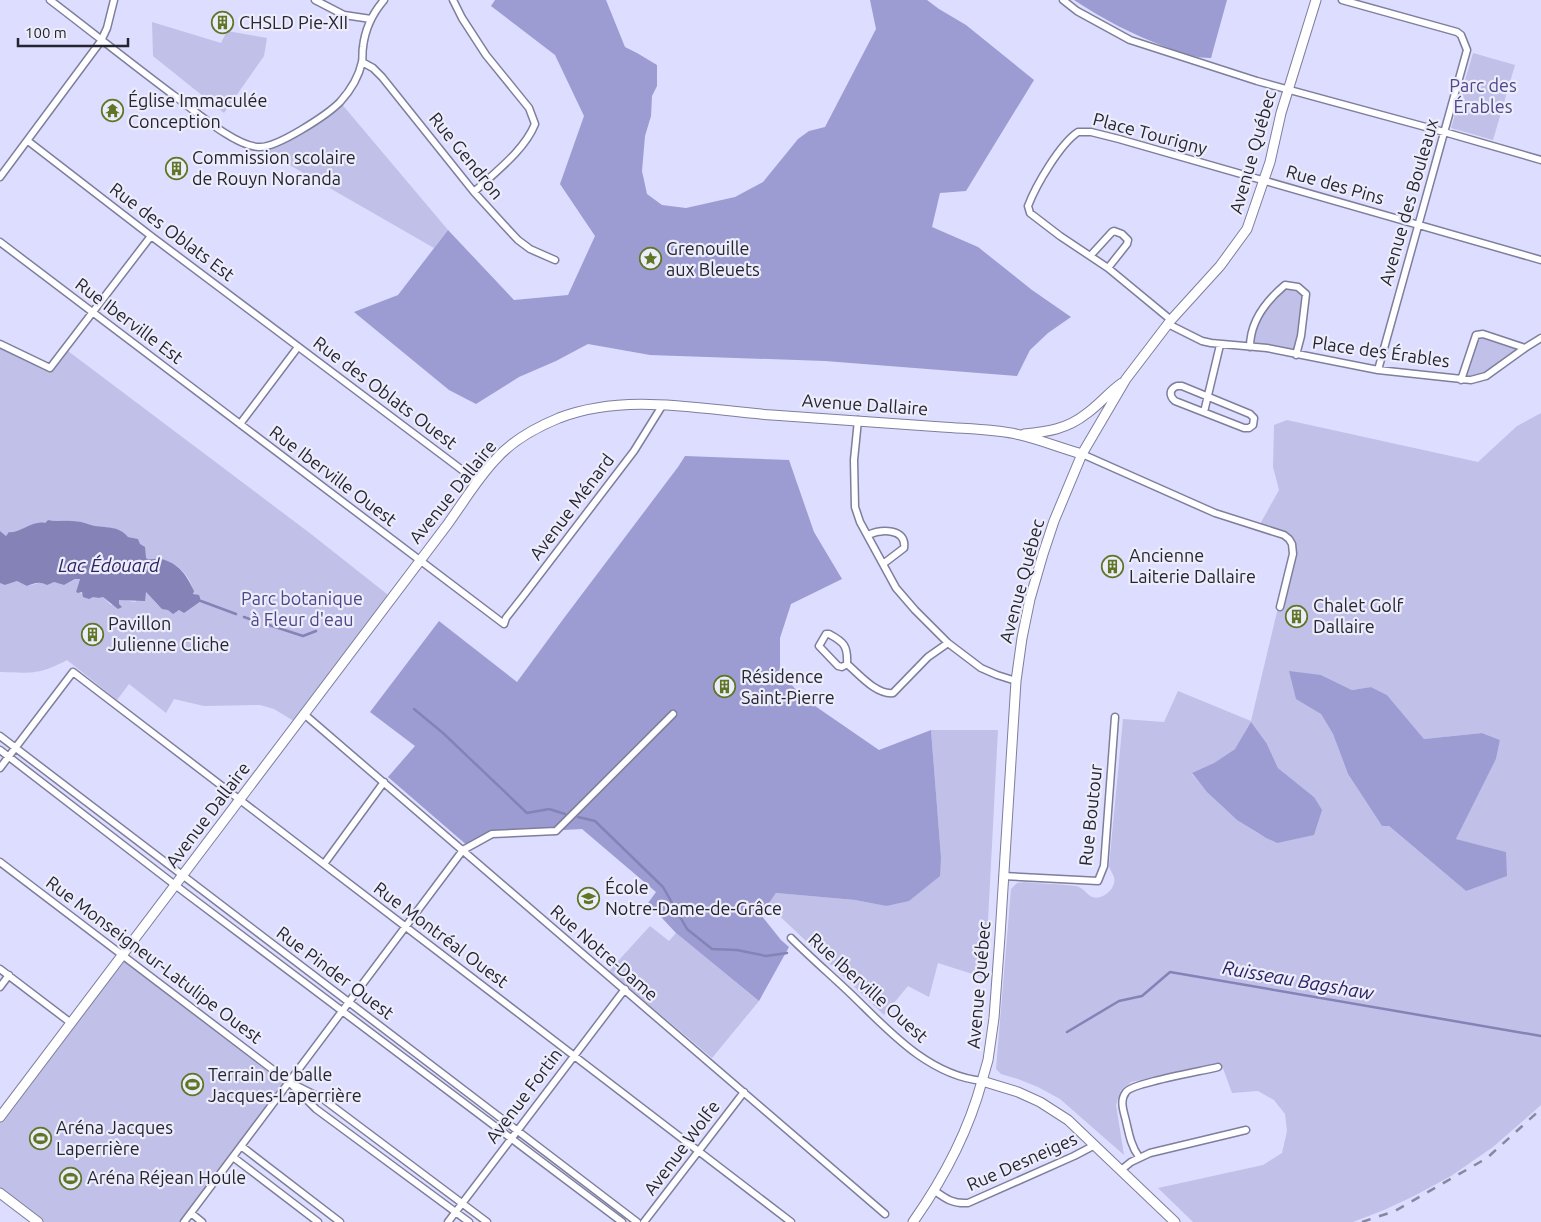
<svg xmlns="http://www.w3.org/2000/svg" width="1541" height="1222" font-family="Ubuntu,sans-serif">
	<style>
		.green { fill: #c0c0e8; fill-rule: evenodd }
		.forest { fill: #9d9cd2 }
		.water { fill: #8482b6 }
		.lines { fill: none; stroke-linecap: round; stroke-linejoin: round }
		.stream { stroke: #8482b6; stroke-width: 2.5 }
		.minor-casing { stroke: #7e7e9d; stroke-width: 9 }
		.tertiary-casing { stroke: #7e7e9d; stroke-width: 11 }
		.secondary-casing { stroke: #7e7e9d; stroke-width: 11 }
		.minor { stroke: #fff; stroke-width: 6 }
		.tertiary { stroke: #fff; stroke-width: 9 }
		.secondary { stroke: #fff; stroke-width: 9 }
		.rail { stroke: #8788a0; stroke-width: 2.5; stroke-dasharray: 9 9; stroke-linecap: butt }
		.labels { text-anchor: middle; stroke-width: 4.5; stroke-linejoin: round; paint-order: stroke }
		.poi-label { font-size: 18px; fill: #252532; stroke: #ececfa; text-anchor: start }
		.park-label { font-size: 18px; fill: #4d468a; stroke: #ececfa }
		.street-label { font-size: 18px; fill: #252532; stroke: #ececfa }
		.water-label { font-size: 19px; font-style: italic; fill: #2d2363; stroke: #ececfa }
	</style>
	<rect width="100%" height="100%" fill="#dcddff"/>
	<path class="green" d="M152 22 221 43 227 31 267 38 264 56 224 113 153 56Z
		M1473 53 1515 65 1493 140 1451 128Z
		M340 102 448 230 434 248 260 148 273 144Z
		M1285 285 1306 294 1296 355 1250 347 1256 317Z
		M1476 335 1525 348 1486 376 1461 380Z
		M0 344 49 368 64 348 311 534 392 598 297 723 274 709 260 705 204 706 174 699 166 713 129 684 117 700 67 660C39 675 31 673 0 672V583L5 585 17 581 27 586 43 582 47 584 54 582 64 585 76 579H80L76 592 99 598 103 597 111 605 119 604V600H125L135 602 146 592 157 604 184 612 194 605 196 595 193 593C193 577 176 562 160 559 156 558 149 562 145 557 142 553 140 544 138 539L128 537C119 527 107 528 95 526 87 524 80 521 72 521 64 520 56 522 48 520L45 523H38L6 536 0 531Z
		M1541 413V1105L1493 1147 1451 1176 1414 1196 1384 1210 1353 1222H1193L1158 1188 1263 1165 1282 1153 1287 1131 1285 1114 1274 1100 1258 1091 1232 1093 1221 1063 1131 1082 1121 1090 1116 1105 1124 1155 1060 1099 1038 1087 1018 1079 1001 1074 996 1069 1011 889 1017 883 1025 882C1042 884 1059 884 1076 886 1083 887 1086 894 1092 897 1103 901 1117 888 1114 877 1113 874 1110 870 1109 866L1123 719 1164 722 1178 691 1251 721 1291 553C1288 538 1271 533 1259 526L1279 490 1273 467 1274 425 1287 420 1478 462 1517 426ZM1321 675 1352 690 1371 687 1387 695 1424 739 1482 733 1500 740 1496 759 1456 839 1505 852 1466 891 1389 826H1382L1348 774 1333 734 1321 714ZM1267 744 1278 768 1314 797 1277 843C1242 828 1217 803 1192 774L1214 763 1235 749Z
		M931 730H998L985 978 938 963 929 997 908 986 884 1015 768 905 776 893 855 900 886 906 941 857Z
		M650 926 669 941 676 933 759 1001 712 1058 609 971Z
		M122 960 286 1083 183 1222H41L0 1190V1122Z"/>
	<path class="forest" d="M495 0H606L625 47 637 53 657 65V86L652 96 651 116 645 136 642 171 647 194 662 205 686 208 735 197 763 182 798 139 809 131 825 127 876 29 870 0H927L939 9 966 25 1034 80 966 191 940 193 932 227 978 247 1032 290 1071 317 1048 333 1030 350 1017 376 825 361 650 355 588 344 556 361 519 377 476 404 449 390 354 312 398 295 448 230 514 300 568 295 595 236 560 184 584 116 555 55 491 6Z
		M1074 0H1227L1211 58C1194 58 1181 53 1166 47 1133 35 1103 19 1074 0Z
		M685 456 789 460 814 532 842 579 791 604 780 638V671L802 697 879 750 931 730 941 857 940 876 909 901 886 906 855 900 776 893 761 915 781 940 789 947 759 1001 676 933 648 903 656 892 582 829 492 834 469 847 388 777 415 746 370 712 439 621 517 682 564 618 678 467Z
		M1289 671 1321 675 1352 690 1371 687 1387 695 1424 739 1482 733 1500 740 1496 759 1456 839 1506 852 1507 876 1466 891 1389 826H1382L1348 774 1333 734 1321 714 1296 699Z
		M1251 722 1267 744 1278 768 1314 797 1322 810 1314 835 1277 843 1266 838 1237 820 1207 792 1192 773 1214 763 1235 749Z"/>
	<path class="water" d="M48 520C56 522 64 520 72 521 81 521 87 524 95 526 108 528 119 526 128 537L138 539 140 544 145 547 146 558C151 561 156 558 161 559 179 563 187 576 194 591L193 594 199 595 201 601 184 613 179 610 173 614 168 610 162 609 146 592 145 601 119 600V604L122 607 118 609 103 597 99 598 93 597 89 599 83 597 82 592 78 593 76 592 80 579H75L64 585 54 582 47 585C40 581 34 583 27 586L17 581 5 585 0 583V531L6 536 9 532C20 534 32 520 45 523Z"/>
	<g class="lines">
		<path class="stream" d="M201 601 236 614
			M244 617 258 622
			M266 624 303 636 316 631
			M414 709 443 733 527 813 549 809 565 814
			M578 817 595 821 663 887 687 929 712 949 737 950 766 956 787 953
			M1067 1032 1119 1001 1142 996 1170 972 1541 1036"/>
		<defs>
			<path id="minor" d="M50 0C92 32 133 65 176 97 195 111 236 147 259 147 277 148 327 115 340 102 350 91 359 76 362 62 363 57 362 52 363 47 365 29 372 14 384 0
				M315 0 344 15 371 19
				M453 0 462 18 486 55 529 108 535 124C524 151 495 172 474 192
				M1063 0 1077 11 1130 40 1257 81 1444 132 1541 160
				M1342 0 1457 32 1461 35 1467 50 1378 370
				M362 62 373 68 382 77 474 192 504 225 518 240 530 249 555 260
				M28 141 151 236 478 482
				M0 177 101 41 107 28 114 0
				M0 242 504 624 506 618 524 595 634 451 662 406
				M1091 255 1112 232 1114 231 1122 234 1128 240 1127 244 1108 268
				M1171 320 1108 268 1060 236 1030 213 1028 206C1036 185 1060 144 1078 132H1091L1119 139 1541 260
				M1168 324 1202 341 1211 343 1267 348 1378 370 1471 380 1486 376 1525 348 1541 338
				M0 344 50 368 151 236
				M1250 347C1250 321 1266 301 1285 285L1298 287 1306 294 1301 336 1296 355
				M1461 380 1476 335 1483 334 1525 348
				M1177 386H1182L1250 414 1254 418 1253 425 1249 428H1244L1175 401C1169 396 1169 389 1177 386Z
				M1204 412 1220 345
				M858 420 854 460 855 507 860 522 896 588 915 610 948 643 981 668 997 675 1016 681
				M240 424 298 347
				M1082 454 1215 513 1284 535 1289 539 1292 544 1293 554 1280 607
				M868 535C881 529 907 528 904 548L883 564
				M826 634H829C844 642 848 646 847 664L842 667 838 666 819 646Z
				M847 664C859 674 876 695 893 693L928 657 948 643
				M304 714 885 1214
				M0 736 637 1222
				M0 750 175 885 622 1222
				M0 768 73 672 791 1222
				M0 862 289 1082 316 1109 469 1222
				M324 864 384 782
				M1003 876 1098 881 1104 866 1115 717
				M791 938C811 958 832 976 853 996 889 1031 928 1075 982 1081
				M0 969 71 1023
				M0 987 9 975
				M295 1085 323 1099 487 1222
				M241 1146 340 1222
				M233 1157 318 1222
				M1139 1157C1131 1146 1129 1134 1126 1121 1124 1112 1119 1101 1126 1092 1132 1083 1203 1071 1218 1067
				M1121 1170 1131 1162 1150 1153 1246 1130
				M935 1191C946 1199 953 1204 968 1203L1074 1156 1095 1145
				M191 1213 202 1222
				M184 1222 463 850 492 834 556 831 673 714
				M448 1222 625 989
				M644 1222 744 1092"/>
			<path id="tertiary" d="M1024 434C1047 432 1067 429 1086 414 1099 405 1109 392 1122 383
				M982 1081 988 1060 994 1018 1000 936 1016 681 1022 638 1030 599 1043 554 1054 521 1082 454 1126 379 1171 320 1220 266 1247 229 1270 162 1281 113 1316 0
				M0 1117 447 525C463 503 477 479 496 459 512 441 537 427 559 418 627 392 702 410 772 415 829 419 885 423 942 427 966 429 997 429 1020 435 1041 440 1061 448 1082 454
				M0 1193 38 1222"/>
			<path id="secondary" d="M913 1222C944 1178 968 1133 982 1081L1018 1092 1040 1102 1068 1120 1175 1222"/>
		</defs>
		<use href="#minor" class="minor-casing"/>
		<use href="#tertiary" class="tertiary-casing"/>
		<use href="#secondary" class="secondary-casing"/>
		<use href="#minor" class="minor"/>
		<use href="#tertiary" class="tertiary"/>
		<use href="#secondary" class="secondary"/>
		<path class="rail" d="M1362 1222 1395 1211 1487 1158 1541 1109"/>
	</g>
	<defs>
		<symbol id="building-ring" viewBox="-11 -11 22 22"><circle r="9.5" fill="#ececfa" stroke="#5f7626" stroke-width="1.5"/><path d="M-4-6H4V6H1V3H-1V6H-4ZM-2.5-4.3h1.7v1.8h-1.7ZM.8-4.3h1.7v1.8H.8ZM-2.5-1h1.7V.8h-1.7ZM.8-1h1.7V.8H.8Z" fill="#5f7626"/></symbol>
		<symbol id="temple-ring" viewBox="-11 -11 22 22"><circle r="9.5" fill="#ececfa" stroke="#5f7626" stroke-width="1.5"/><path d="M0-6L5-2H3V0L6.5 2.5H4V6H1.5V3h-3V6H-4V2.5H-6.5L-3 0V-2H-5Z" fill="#5f7626"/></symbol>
		<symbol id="sight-ring" viewBox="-11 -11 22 22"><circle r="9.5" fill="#ececfa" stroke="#5f7626" stroke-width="1.5"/><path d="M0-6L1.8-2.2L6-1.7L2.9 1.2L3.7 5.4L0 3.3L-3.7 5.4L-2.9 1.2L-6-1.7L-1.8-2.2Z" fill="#5f7626"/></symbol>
		<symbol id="school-ring" viewBox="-11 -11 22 22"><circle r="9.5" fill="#ececfa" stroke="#5f7626" stroke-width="1.5"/><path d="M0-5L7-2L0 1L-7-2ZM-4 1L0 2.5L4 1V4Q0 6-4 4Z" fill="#5f7626"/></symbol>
		<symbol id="stadium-ring" viewBox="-11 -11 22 22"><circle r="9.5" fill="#ececfa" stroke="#5f7626" stroke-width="1.5"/><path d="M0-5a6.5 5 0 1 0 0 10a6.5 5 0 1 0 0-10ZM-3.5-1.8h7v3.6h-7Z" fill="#5f7626"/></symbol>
	</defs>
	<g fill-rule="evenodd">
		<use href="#building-ring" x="210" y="10" width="25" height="25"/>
		<use href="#temple-ring" x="100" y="98" width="25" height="25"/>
		<use href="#building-ring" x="164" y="156" width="25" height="25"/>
		<use href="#sight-ring" x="638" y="246" width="25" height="25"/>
		<use href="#building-ring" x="1100" y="554" width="25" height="25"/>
		<use href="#building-ring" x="1284" y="604" width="25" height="25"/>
		<use href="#building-ring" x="80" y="622" width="25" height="25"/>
		<use href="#building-ring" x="712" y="674" width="25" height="25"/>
		<use href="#school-ring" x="576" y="886" width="25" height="25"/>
		<use href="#stadium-ring" x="180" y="1072" width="25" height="25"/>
		<use href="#stadium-ring" x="28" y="1126" width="25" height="25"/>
		<use href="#stadium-ring" x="58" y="1166" width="25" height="25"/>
	</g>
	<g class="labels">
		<g class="poi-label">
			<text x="239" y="29">CHSLD Pie-XII</text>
			<text x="128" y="107">Église Immaculée<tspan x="128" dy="21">Conception</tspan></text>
			<text x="192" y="164">Commission scolaire<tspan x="192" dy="21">de Rouyn Noranda</tspan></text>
			<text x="666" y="255">Grenouille<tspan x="666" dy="21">aux Bleuets</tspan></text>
			<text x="1129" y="562">Ancienne<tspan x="1129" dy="21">Laiterie Dallaire</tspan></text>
			<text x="1313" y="612">Chalet Golf<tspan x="1313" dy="21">Dallaire</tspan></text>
			<text x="108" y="630">Pavillon<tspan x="108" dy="21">Julienne Cliche</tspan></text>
			<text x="741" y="683">Résidence<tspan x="741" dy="21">Saint-Pierre</tspan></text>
			<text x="605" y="894">École<tspan x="605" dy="21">Notre-Dame-de-Grâce</tspan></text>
			<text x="208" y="1081">Terrain de balle<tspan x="208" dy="21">Jacques-Laperrière</tspan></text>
			<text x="56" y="1134">Aréna Jacques<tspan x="56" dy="21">Laperrière</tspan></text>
			<text x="87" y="1184">Aréna Réjean Houle</text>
		</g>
		<g class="park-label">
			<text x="1483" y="92">Parc des<tspan x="1483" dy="21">Érables</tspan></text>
			<text x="302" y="605">Parc botanique<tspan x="302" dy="21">à Fleur d'eau</tspan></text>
		</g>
		<g class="street-label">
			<text transform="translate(1150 134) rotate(15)" y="6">Place Tourigny</text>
			<text transform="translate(1253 152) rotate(-74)" y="6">Avenue Québec</text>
			<text transform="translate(466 156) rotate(51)" y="6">Rue Gendron</text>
			<text transform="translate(1335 185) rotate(16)" y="6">Rue des Pins</text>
			<text transform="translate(1409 202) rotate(-74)" y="6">Avenue des Bouleaux</text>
			<text transform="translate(172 232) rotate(37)" y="6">Rue des Oblats Est</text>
			<text transform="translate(129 321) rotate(37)" y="6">Rue Iberville Est</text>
			<text transform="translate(1381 352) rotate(8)" y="6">Place des Érables</text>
			<text transform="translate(385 393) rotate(37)" y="6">Rue des Oblats Ouest</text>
			<text transform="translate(865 405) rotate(4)" y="6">Avenue Dallaire</text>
			<text transform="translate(333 476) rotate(37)" y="6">Rue Iberville Ouest</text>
			<text transform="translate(453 492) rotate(-51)" y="6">Avenue Dallaire</text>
			<text transform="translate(572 507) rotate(-53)" y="6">Avenue Ménard</text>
			<text transform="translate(1022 581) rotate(-75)" y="6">Avenue Québec</text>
			<text transform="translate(208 815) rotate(-53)" y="6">Avenue Dallaire</text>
			<text transform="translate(1091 815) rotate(-84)" y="6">Rue Boutour</text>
			<text transform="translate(441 935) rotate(37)" y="6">Rue Montréal Ouest</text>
			<text transform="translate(604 953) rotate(41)" y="6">Rue Notre-Dame</text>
			<text transform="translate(154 960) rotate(37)" y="6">Rue Monseigneur-Latulipe Ouest</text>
			<text transform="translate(335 973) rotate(37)" y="6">Rue Pinder Ouest</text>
			<text transform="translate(979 985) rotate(-85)" y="6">Avenue Québec</text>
			<text transform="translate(868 988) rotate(42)" y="6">Rue Iberville Ouest</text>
			<text transform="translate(524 1096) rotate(-53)" y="6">Avenue Fortin</text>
			<text transform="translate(682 1148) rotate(-53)" y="6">Avenue Wolfe</text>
			<text transform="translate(1022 1162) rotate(-24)" y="6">Rue Desneiges</text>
		</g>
		<g class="water-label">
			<text x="109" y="572">Lac Édouard</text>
			<text transform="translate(1298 980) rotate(10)" y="7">Ruisseau Bagshaw</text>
		</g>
	</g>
	<path d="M18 38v8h110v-8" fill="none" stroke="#252532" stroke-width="2.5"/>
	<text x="25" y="38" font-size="15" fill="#252532" stroke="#ececfa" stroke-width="4" paint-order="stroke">100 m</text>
</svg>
